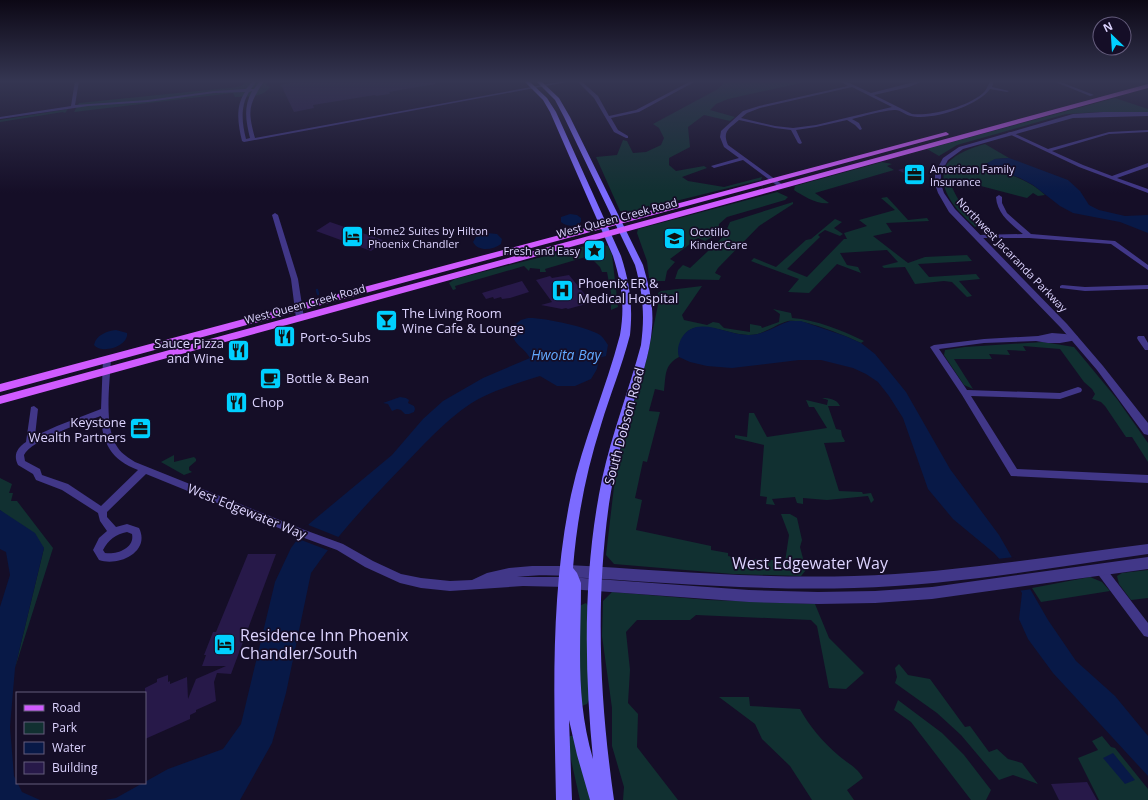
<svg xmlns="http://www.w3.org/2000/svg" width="1148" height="800" font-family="'Open Sans',sans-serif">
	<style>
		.green { fill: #113031 }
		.water { fill: #081947 }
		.pier { fill: #150e27 }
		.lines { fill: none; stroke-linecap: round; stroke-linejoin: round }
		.stream { stroke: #081947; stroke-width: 2.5 }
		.building { fill: #271949 }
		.minor { fill: #413788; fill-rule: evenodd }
		.tertiary { fill: #413788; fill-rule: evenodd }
		.secondary { fill: #7c6bff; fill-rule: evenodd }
		.primary { fill: #d05bff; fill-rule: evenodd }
		.labels { text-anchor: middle; stroke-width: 3.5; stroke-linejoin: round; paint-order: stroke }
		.far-poi-label { font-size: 11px; fill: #ddd4ff; stroke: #150e27; text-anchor: start }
		.far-street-label { font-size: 11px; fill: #ddd4ff; stroke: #150e27 }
		.poi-label { font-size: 13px; fill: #ddd4ff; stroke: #150e27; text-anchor: start }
		.street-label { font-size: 13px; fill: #ddd4ff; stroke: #150e27 }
		.water-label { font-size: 14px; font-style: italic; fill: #62a9ff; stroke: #150e27 }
		.near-street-label { font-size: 16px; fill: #ddd4ff; stroke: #150e27 }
		.near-poi-label { font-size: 16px; fill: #ddd4ff; stroke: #150e27; text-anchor: start }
	</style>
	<rect width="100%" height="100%" fill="#150e27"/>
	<path class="green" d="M247 81H270L266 85 270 87C263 98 247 96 235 97L233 93 74 112 79 103 237 87 243 85Z
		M725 81H810L728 99 716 104 710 110 735 117 730 121 704 115 688 127 690 147 669 158V165L676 171 704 166 707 168 682 177 688 181 724 187 762 177 761 180 627 213 620 211 596 157 617 155 623 140 627 141 633 153 646 152 661 145 664 138 659 128 653 124 718 89Z
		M1115 98 1148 109V113L1099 112 1066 114 957 145 939 156 927 149Z
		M68 109 65 113 63 112 0 122V120Z
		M985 144 1009 158 995 159 986 166C1007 174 1029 179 1045 195L1038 196 1033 193 1027 198 958 180 951 185C958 201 966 212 979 224L975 227C960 213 940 195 944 172 944 169 945 166 947 164 956 153 971 148 985 144Z
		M882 162 892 164 887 166 894 170 815 193 829 203C818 205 803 196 794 190L795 186Z
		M777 192 788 197 785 200 727 217 719 224 718 234 705 241 698 238 670 259 675 262 667 271 665 281H656L649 278 647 261 637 233 638 229Z
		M887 197 908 220 927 218 929 221 886 223 892 232 873 236 908 263 925 257 967 255 972 261 918 264 929 277 976 274 980 279 959 281 972 296 967 297 952 282 944 281 915 284 905 267 884 268 882 266 898 262 887 250 840 253 847 265 858 267 861 273 837 264 809 293 788 292 799 279 751 261 754 258 776 267 806 240 811 239 835 219 842 222 834 228 843 234 840 236 825 230 818 235 820 237 787 269 807 277 844 239H847L844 233 867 226 859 220 895 210 881 198Z
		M793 202V204L759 226 718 268 715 273 721 276 719 280 675 279 678 270 683 265 690 268 724 236 730 222Z
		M597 243 608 246 612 255 618 307 611 310V293L607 272H602L600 267 589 256 545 269 546 272H540V269L530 268 529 271 524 266 455 286 456 289 453 290 449 283 455 279Z
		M702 286 682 315 684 320 707 325 713 322 719 323 724 328 750 332V324L761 326 762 328 779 322 780 314 773 309 791 313 792 318C817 320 841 330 864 341L861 343C846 336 804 318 788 321 775 324 763 336 748 335 728 335 695 316 683 337 679 344 678 348 679 357 664 365 666 375 664 391L655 389 649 411 660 412 647 462 643 461 635 498 642 500 636 530 711 546V550L728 553V556C748 561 766 558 785 562L789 535 781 514H790L797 518 802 540 800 547 806 570 801 576 733 574 614 564 606 555 615 478 624 436 647 358 659 300 658 293 661 291Z
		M1043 342 1074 347 1117 399 1148 443V462L1132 437H1126L1105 406 1101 402 1092 399 1095 394 1092 389 1084 382 1060 349 1023 346 1026 351 1007 350 1010 355 989 354 992 359H954L973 389 964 385 944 355 945 350 965 347Z
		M822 398C829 398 837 399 840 406H828L836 429 841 430 842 436 845 441 844 442 824 443 839 491 862 492 863 494 871 493 874 500 871 503 868 496 827 500 803 498V504L797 503 795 497 772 499 775 505 766 504 767 497 760 496 764 445 735 438V435L747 437 749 413H754L767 437 827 428 814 407H809L806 400 827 405 828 400Z
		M174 455V462L194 457 196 459V461L189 467V470L192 472 184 475 161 462Z
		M0 478 12 484 9 493H13L11 501H17L53 548 15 668 44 548 0 510Z
		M1148 570V598L1131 600 1119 584 1117 576 1122 573Z
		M1090 577 1102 582 1110 591 1041 602 1032 588Z
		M612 592 709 600 815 604 829 638 864 673 846 689 829 688 817 626 811 620 696 615 690 620H637L626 632 630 670 628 703 638 714 637 747 678 800H623L624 787 612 746V708L602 636 603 601Z
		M586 603 590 608 589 700 587 704 582 706 576 693 579 606Z
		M899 664 908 675 930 679 965 727 970 726 989 752 997 749 1008 759 1022 763 1038 784 1013 775 999 780 961 735 937 713 895 683 897 677 895 668Z
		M719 697H749L750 706 800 709C809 726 823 742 838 755 847 763 857 767 863 778L847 790 854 800H812L790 766 762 739 755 724Z
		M898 700 942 733 964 755 991 790 986 800H971L911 722 894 710Z
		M570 736H574L593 800H580L567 742 568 738Z
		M1102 736 1111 747 1115 748 1148 789V800H1099L1078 758 1098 750 1092 741Z"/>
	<path class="water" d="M1009 158 1068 180 1080 191 1089 205 1099 210 1125 216 1148 215V233L1120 222 1073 213 1060 206 1033 185 1020 178 991 168 985 164 995 159Z
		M570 214 577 215 581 218V222C575 227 567 227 561 222V217Z
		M487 233 497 234 502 239 501 244C493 250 478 252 473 242L476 237Z
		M528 318C541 317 589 327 600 335 603 337 606 342 608 345L606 356 599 358 597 369 591 379 575 386H557L540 376C521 382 492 391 475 401 451 415 424 444 405 464 372 498 338 534 311 573L286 693 272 743 240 800H105L116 798 168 769 223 749 241 724 275 582 291 548 309 524 392 455 423 419 443 401 483 378 530 358C522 344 510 345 513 326L521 320Z
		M790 321H801L845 336 861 343 875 354 906 392 950 469 999 535 1048 620 1076 661 1115 696 1148 736V776L1053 673 1028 639 1019 619 1022 593 1003 563 994 553 953 519 928 489 903 418 889 396 878 382 866 374 853 368 821 360H799L732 368 707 366 690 362 679 357C677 350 678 346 681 339 696 313 727 336 749 335 764 335 777 325 790 321Z
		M116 330 127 333C129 346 102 355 94 345 96 335 107 331 116 330Z
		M400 397 406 398 409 400 408 403 414 406 415 409 414 412 409 414H405L401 410 397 409 392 411 388 404 383 403Z
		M0 510 35 533 44 548 15 668 10 727 14 776 22 792 40 800H0V607L10 575 6 552 0 549Z
		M1113 753 1135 780 1125 784 1103 758Z"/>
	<path class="pier" d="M306 524 341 538 330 551 296 538Z
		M1014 557 1032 589 1018 591 997 559Z"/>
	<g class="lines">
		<path class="stream" d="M317 290 318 294"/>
	</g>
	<path class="building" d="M299 81 302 82 435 81V84L389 92 390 94 376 96 375 95 313 105 314 108 294 112 281 85Z
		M912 166 915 167 919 166 923 168 921 182 898 170Z
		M330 222 383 240 382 241 384 242 371 251 316 231Z
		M569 275 587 297 582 298 586 304 568 309 566 308 562 309 541 305 552 302 536 280 550 276 552 278Z
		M522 281 529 292 510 298 502 299 501 297 494 299 493 297 486 299 482 293Z
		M248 554H276L231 674 217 673 214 682 216 701 196 710V712L190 715V719L145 739V688L157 682V679L168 675V682L170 681V684L187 677 188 699 196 679 226 666H202L206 655H204L213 632H216Z
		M1087 782 1097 800H1059L1051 784Z"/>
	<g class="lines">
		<path class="minor" d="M75 81H79L75 105 148 100 214 91 246 89 253 81H257L251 89H254L260 81H264C249 105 247 109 255 138L564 81H572L244 142 242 141C238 124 235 107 245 92L214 93 148 102 88 106 0 119V117L71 106ZM252 91C243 107 246 122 250 138L246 139C242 123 240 107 249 92Z
			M577 81H581L598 96 609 116 636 110 691 81H696L639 112 611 118 618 130 628 136V138H626L614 132 594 98Z
			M840 81H845L871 93 918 81H923L909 87 874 95 912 114C932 116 966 107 982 94 986 91 988 86 990 81H994L992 87 1009 91 1007 92 990 89C978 106 931 121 911 116 905 115 900 109 894 110 880 111 865 116 852 119L859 123 862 129 860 130 855 125 847 120 816 127 796 130 802 143 800 144 798 143 791 130 775 128 739 120C729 129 722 131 728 145L783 185V187H779L743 160 714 168 711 166 739 158 724 147 720 137 721 131 743 111 759 106 848 86ZM852 87 892 107 816 125 793 128 775 126 741 118 747 113 760 108Z
			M1053 81H1058L1094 95 1090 96Z
			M1142 81H1148V83L1143 82Z
			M1148 130V132L1109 134 1052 151 1083 165 1112 176 1148 163V167L1117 178 1148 189V193L1079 167 1007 133 1011 132 1048 149 1109 132Z
			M999 195 1002 197V203L1007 213 1031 234 1115 241 1148 265V270L1111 244 1029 238H976L975 237 978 235 1023 234C1011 224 997 214 996 197Z
			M275 213 278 215 298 279 304 318 300 320 296 318 291 279 272 215Z
			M1062 285 1085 287 1148 285V289L1085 291 1060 288V286Z
			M1052 333 1065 334 1077 336 1078 338 1077 340 1060 343H1048L1036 341 984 343 939 349 967 390 1060 393 1078 387 1081 388 1082 390 1081 392 1060 399 971 396 1017 469 1148 475V483L1011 476 962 395 930 347 934 345 984 339 1038 336Z
			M1138 336H1144L1148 343V350H1145L1138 340 1137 338Z
			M107 356 111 359C110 382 103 429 118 448 122 454 129 458 135 462L302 529 343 544 373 561 401 574 421 578 450 581 472 580 487 573 509 568 532 566H567L571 568 572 571 571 574 567 576C550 575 534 575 517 577H566L570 579 571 582 570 585 566 587 523 586 450 591 421 588 400 583 365 567 337 550 296 535 146 474 107 512V517L116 527 127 524 139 528C151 552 118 567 99 560L93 550 99 538 107 531 100 521 98 513 62 490 36 480 33 474 18 465C13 455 17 448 26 442L31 407 34 406 38 409 35 436 57 426 101 409 103 359ZM101 416C102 444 112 460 138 470L101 506 68 484 42 475 40 469 25 461 24 455C31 440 84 422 101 416ZM127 532 132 534C135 548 117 555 105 553L103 550C108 540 116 534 127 532Z
			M1101 565 1105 567 1148 623V637L1144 636 1097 573 1096 570 1097 567Z"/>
		<path class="tertiary" d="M1141 81H1147L1143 83Z
			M1103 112H1148V116L1073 118 963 149 948 160 941 173V184L944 193 955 209 1067 324 1103 366 1148 423V435L1144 434 1097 370 1061 328 949 212 938 193 935 184V173L943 158 959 147 1073 114Z
			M1148 544V554C1050 568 953 585 854 588 758 591 662 582 567 577L563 575 561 571 563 567 567 565C662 570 758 579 854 576 953 573 1050 556 1148 544Z
			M1148 557V569L932 599 875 603 818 604 749 602 569 589 565 587 563 583 565 579 569 577 749 590 818 592 875 591 932 587Z"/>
		<path class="secondary" d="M524 81H529L547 98 556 112 621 256C630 284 633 306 630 335 622 366 610 395 601 425 586 472 577 519 573 568L577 573 581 583C581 646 575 697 593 759 584 667 583 570 602 479 612 433 629 390 641 345 645 315 643 294 635 265L564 117 555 100 536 81H541L559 98 570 117 643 265C649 286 654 306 652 328 650 355 640 381 632 407 622 439 614 471 609 504 595 603 600 702 614 800H590L577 755 569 720 572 800H556C554 698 550 595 571 495 583 440 606 389 620 335 625 306 622 285 613 256L550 112 543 100Z"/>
		<path class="primary" d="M1148 84V88L0 404V396Z
			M946 132 949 134 948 135 0 392V384Z"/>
	</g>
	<linearGradient id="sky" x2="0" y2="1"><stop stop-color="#0c0815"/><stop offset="0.42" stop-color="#353652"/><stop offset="1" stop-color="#353652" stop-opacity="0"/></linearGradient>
	<rect width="1148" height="193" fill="url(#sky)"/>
	<defs>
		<symbol id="office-square" viewBox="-11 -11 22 22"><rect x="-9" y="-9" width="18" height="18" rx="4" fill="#00d0ff" stroke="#150e27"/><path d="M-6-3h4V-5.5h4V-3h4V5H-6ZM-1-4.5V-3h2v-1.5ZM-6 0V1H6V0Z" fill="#111"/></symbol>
		<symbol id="hotel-square" viewBox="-11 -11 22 22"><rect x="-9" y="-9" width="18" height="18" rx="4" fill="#00d0ff" stroke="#150e27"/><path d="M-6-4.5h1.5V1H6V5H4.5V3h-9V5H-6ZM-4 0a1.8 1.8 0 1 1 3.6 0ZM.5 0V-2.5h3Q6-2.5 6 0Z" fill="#111"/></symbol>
		<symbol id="school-square" viewBox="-11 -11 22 22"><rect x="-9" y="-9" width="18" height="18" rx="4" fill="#00d0ff" stroke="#150e27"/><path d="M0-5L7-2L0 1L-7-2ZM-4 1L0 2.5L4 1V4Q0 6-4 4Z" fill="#111"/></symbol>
		<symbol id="sight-square" viewBox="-11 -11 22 22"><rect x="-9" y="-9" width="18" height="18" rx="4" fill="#00d0ff" stroke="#150e27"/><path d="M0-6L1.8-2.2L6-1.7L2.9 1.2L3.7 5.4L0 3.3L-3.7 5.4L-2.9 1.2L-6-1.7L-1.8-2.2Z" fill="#111"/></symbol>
		<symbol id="hospital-square" viewBox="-11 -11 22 22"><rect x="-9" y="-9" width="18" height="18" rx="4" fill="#00d0ff" stroke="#150e27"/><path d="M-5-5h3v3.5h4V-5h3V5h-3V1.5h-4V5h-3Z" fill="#111"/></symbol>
		<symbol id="bar-square" viewBox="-11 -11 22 22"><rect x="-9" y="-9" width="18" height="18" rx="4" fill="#00d0ff" stroke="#150e27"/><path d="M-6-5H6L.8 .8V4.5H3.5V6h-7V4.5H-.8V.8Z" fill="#111"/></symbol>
		<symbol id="restaurant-square" viewBox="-11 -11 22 22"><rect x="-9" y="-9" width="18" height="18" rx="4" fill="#00d0ff" stroke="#150e27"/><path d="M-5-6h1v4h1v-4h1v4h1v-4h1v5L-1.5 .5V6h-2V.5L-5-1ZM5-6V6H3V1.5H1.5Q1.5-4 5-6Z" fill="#111"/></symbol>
		<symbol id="cafe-square" viewBox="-11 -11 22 22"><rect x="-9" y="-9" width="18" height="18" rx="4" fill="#00d0ff" stroke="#150e27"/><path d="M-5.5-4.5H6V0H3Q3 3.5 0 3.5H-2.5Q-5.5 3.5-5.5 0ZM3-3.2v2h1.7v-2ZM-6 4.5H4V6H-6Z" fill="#111"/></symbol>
	</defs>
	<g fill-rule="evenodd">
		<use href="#office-square" x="902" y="162" width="25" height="25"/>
		<use href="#hotel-square" x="340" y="224" width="25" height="25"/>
		<use href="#school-square" x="662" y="226" width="25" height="25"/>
		<use href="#sight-square" x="582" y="238" width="25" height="25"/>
		<use href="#hospital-square" x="550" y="278" width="25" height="25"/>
		<use href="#bar-square" x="374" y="308" width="25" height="25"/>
		<use href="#restaurant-square" x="272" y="324" width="25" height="25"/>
		<use href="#restaurant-square" x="226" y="338" width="25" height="25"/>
		<use href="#cafe-square" x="258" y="366" width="25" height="25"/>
		<use href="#restaurant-square" x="224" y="390" width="25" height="25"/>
		<use href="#office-square" x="128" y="416" width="25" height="25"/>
		<use href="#hotel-square" x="212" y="632" width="25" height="25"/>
	</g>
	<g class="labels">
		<g class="far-poi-label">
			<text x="930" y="173">American Family<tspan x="930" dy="13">Insurance</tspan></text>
			<text x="368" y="235">Home2 Suites by Hilton<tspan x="368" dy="13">Phoenix Chandler</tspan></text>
			<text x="690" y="236">Ocotillo<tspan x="690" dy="13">KinderCare</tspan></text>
			<text x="580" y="255" text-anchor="end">Fresh and Easy</text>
		</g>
		<g class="far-street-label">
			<text transform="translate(617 218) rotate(-15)" y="4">West Queen Creek Road</text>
			<text transform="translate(1012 255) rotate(46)" y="4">Northwest Jacaranda Parkway</text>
			<text transform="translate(305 304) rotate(-15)" y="4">West Queen Creek Road</text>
		</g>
		<g class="poi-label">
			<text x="578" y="288">Phoenix ER &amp;<tspan x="578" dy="15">Medical Hospital</tspan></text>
			<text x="402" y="318">The Living Room<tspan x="402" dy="15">Wine Cafe &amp; Lounge</tspan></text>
			<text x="300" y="342">Port-o-Subs</text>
			<text x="224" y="348" text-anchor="end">Sauce Pizza<tspan x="224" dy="15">and Wine</tspan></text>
			<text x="286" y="383">Bottle &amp; Bean</text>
			<text x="252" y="407">Chop</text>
			<text x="126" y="427" text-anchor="end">Keystone<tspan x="126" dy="15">Wealth Partners</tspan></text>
		</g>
		<g class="street-label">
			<text transform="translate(624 426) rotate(-75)" y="5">South Dobson Road</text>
			<text transform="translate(247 511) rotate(22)" y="5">West Edgewater Way</text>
		</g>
		<g class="water-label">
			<text x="566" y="360">Hwoita Bay</text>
		</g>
		<g class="near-street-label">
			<text x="810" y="569">West Edgewater Way</text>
		</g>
		<g class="near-poi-label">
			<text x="240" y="641">Residence Inn Phoenix<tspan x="240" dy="18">Chandler/South</tspan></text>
		</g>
	</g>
	<rect x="16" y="692" width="130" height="92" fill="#150e27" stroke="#655d7d"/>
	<rect x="24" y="705" width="20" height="6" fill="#d05bff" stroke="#655d7d"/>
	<text x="52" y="712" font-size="12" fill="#ddd4ff">Road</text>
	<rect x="24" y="722" width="20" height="12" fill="#113031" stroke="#655d7d"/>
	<text x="52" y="732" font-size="12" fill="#ddd4ff">Park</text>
	<rect x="24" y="742" width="20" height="12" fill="#081947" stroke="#655d7d"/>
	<text x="52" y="752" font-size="12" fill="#ddd4ff">Water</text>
	<rect x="24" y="762" width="20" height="12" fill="#271949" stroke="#655d7d"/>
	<text x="52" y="772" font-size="12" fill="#ddd4ff">Building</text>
	<g transform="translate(1112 36) rotate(335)"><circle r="19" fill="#150e27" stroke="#655d7d"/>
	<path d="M0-3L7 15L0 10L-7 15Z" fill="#00d0ff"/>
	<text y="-6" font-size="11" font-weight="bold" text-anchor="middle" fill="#ddd4ff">N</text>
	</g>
</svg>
